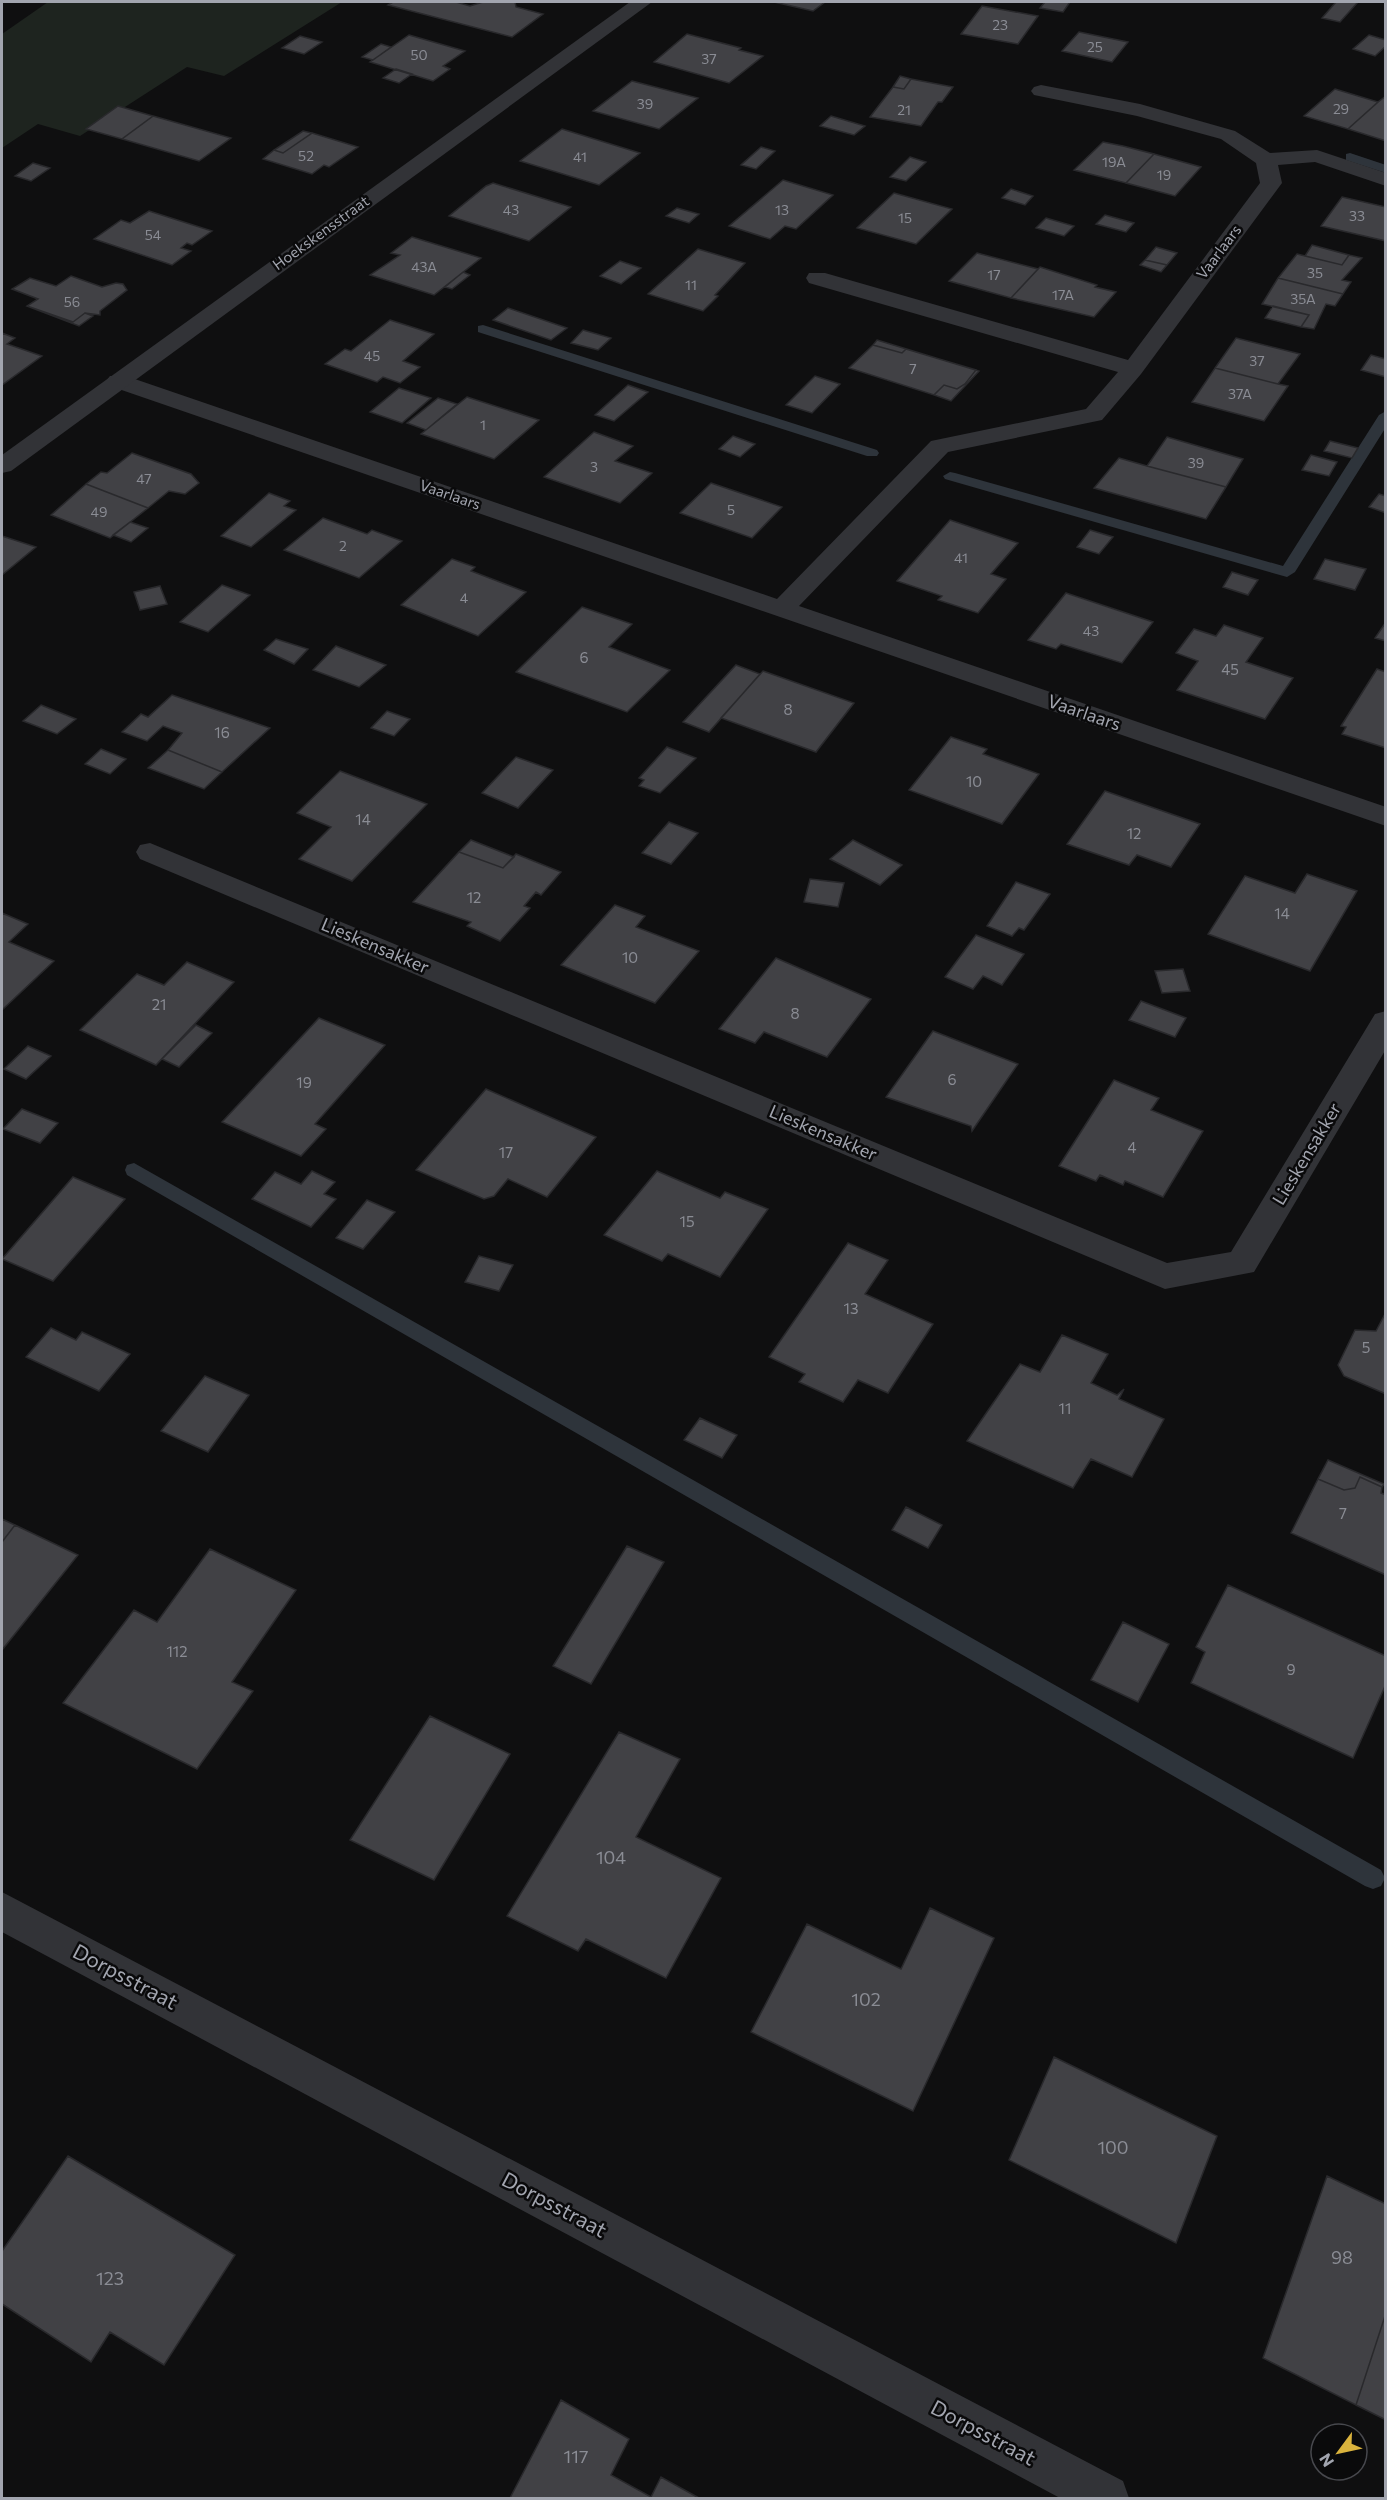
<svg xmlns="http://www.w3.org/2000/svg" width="1387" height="2500" font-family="Commissioner,sans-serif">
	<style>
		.green { fill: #1e241f }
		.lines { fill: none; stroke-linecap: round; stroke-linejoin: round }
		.stream { fill: #2e343b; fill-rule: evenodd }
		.building { fill: #414145; stroke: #29292c; stroke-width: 1.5 }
		.minor { fill: #323337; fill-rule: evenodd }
		.tertiary { fill: #323337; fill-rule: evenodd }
		.labels { text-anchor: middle; stroke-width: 5; stroke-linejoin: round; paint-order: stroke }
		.far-number-label { font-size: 14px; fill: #8a8c94 }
		.far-street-label { font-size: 15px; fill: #a2a5af; stroke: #0a0a0b }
		.number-label { font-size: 15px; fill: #8a8c94 }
		.street-label { font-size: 18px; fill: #a2a5af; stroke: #0a0a0b }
		.near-number-label { font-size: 18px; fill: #8a8c94 }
		.near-street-label { font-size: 21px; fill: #a2a5af; stroke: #0a0a0b }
	</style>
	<rect width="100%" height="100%" fill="#0f0f10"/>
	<path class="green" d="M48 2H342L224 76 187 67 80 136 38 124 2 148V34Z"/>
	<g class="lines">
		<path class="stream" d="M1350 153 1386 165V173L1346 160V154Z
			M483 325 877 450 879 453 877 456H867L478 332V326Z
			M1386 411V427L1295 572 1287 577 945 479 943 476 950 472 955 473 1283 566 1379 415Z
			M134 1163 1381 1870 1385 1878 1381 1886 1373 1889 1365 1886 127 1175 125 1170 127 1165Z"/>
	</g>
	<path class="building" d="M393 2H456L470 6 483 2H515L516 7 543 14 512 37 388 5Z
		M774 2H825L813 11Z
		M1045 2H1070L1063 12 1040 8Z
		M1336 2H1358L1340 22 1322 18Z
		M982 6 1038 16 1018 44 961 34Z
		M1079 32 1128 42 1112 62 1062 51Z
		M687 34 741 48 739 50 763 56 729 83 654 62Z
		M409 35 465 51 443 66 450 69 433 81 370 62Z
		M1369 35 1386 40V46L1375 56 1353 49Z
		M300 36 322 42 304 54 282 48Z
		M381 44 391 47 373 60 362 57Z
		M396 69 412 74 399 83 383 78Z
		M900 76 911 79 904 89 893 87Z
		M911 79 953 87 942 102H938L921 126 870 117 893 87 904 89Z
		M632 81 698 98 659 129 593 111Z
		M1335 89 1378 102 1348 129 1304 116Z
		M1386 96V141L1348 129 1378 102Z
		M118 106 153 116 122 139 86 129Z
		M153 116 231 138 199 161 122 139Z
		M831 116 865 126 854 135 820 126Z
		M562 129 640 153 599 185 520 161Z
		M303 131 312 133 283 153 274 150Z
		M312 133 358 147 329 167 324 165 312 174 263 159 274 150 283 153Z
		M1103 142 1123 146 1154 154 1126 183 1074 170Z
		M761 147 775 151 756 169 741 165Z
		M1154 154 1201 167 1175 196 1126 183Z
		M910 157 926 162 906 181 890 177Z
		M33 163 50 168 31 181 15 176Z
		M783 180 833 195 796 229 785 226 770 239 729 226Z
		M493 183 571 207 529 241 449 216 486 186Z
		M1011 189 1033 196 1025 205 1002 198Z
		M894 193 952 209 916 244 857 228Z
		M1342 197 1386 207V241L1321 226Z
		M677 208 699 214 689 223 666 216Z
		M149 211 212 231 192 245 187 243 181 248 191 251 172 265 94 239 121 220 130 223Z
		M1105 215 1134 223 1126 232 1096 224Z
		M1046 218 1074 226 1064 236 1036 228Z
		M412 237 481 258 434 295 370 275 400 255 391 253Z
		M1312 245 1349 255 1342 265 1305 256Z
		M1156 247 1177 253 1167 265 1145 260Z
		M698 249 745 263 715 295 718 296 703 311 648 294Z
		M977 253 1038 269 1011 298 949 281Z
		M1297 254 1342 265 1349 255 1362 258 1342 280 1351 282 1343 294 1278 278Z
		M1145 260 1167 265 1161 272 1140 265Z
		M620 261 641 268 621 284 600 276Z
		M1040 267 1097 285 1095 287 1116 292 1094 317 1011 298Z
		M463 272 470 275 452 289 445 287Z
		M71 276 102 287 116 283 123 284 127 290 100 311V315L85 313 73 322 27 306 38 299 12 289 30 278 56 286Z
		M1278 278 1343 294 1335 306 1326 304 1314 329 1301 327 1309 315 1262 304Z
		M27 306 73 322 85 313 93 316 79 326Z
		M1273 306 1309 315 1301 327 1265 318Z
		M508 308 567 328 551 340 493 320Z
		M390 320 434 334 403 361 420 367 400 383 383 377 377 382 325 364 345 349 351 351Z
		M583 330 611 338 598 350 571 343Z
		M2 333 15 338 7 344 42 356 2 385Z
		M1236 338 1300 354 1278 384 1215 368Z
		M877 340 979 371 951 401 934 395 944 385 957 389 965 384 976 370 906 349 902 353 873 345Z
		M873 345 902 353 906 349 976 370 965 384 957 389 944 385 934 395 849 368Z
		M1371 355 1386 359V377L1361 370Z
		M1215 368 1278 384 1288 386 1264 421 1192 402Z
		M815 376 840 384 812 413 786 405Z
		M628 385 648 392 614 421 595 415Z
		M399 388 431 398 402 423 370 412Z
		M467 397 539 420 494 459 421 434Z
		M438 398 457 404 426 430 407 423Z
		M594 432 633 446 615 461 652 473 620 503 544 477Z
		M733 436 755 444 740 457 719 449Z
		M1167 437 1243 459 1226 487 1147 466Z
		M1330 441 1358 448 1352 458 1324 451Z
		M132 453 191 474 199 483 185 494 169 491 148 508 86 484 101 472 107 473Z
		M1311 455 1337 462 1329 476 1302 470Z
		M1119 458 1147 466 1226 487 1206 519 1094 488Z
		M711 483 782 507 752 538 680 513Z
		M86 484 148 508 110 538 51 515Z
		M269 493 290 501 284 506 296 510 251 547 221 536Z
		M1379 494 1386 496V513L1369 507Z
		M323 518 367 534 372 530 402 541 359 578 284 550Z
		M950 520 1018 543 991 574 1006 579 978 613 938 600 942 596 897 581Z
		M130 522 148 528 131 542 113 535Z
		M1090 530 1113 537 1099 554 1077 547Z
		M2 536 36 547 2 575Z
		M452 559 475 567 471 571 526 592 478 636 401 605Z
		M1325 559 1366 569 1355 590 1314 579Z
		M1232 572 1258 580 1248 595 1223 587Z
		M222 585 250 595 208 632 180 622Z
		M160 586 167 604 140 610 134 592Z
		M1066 593 1153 622 1122 663 1061 644 1056 649 1028 640Z
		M582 607 632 624 609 647 670 670 627 712 516 672Z
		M1386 622V641L1375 638Z
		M1224 625 1263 638 1246 662 1293 678 1265 719 1177 690 1198 661 1176 653 1194 629 1216 636Z
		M276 639 308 649 294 664 264 650Z
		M336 646 386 665 359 687 313 670Z
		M736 665 760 674 709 732 683 722Z
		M1377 669 1386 672V748L1342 734 1346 727 1341 726Z
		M763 671 854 703 816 752 721 718Z
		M172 695 270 728 222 772 168 750 182 733 163 726 147 741 122 732 141 714 148 717Z
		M41 705 76 719 57 734 23 721Z
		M387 711 410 719 394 736 371 728Z
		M951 737 987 749 983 754 1039 774 1002 824 909 790Z
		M667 747 696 758 660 793 639 786 644 780 639 778Z
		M101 749 126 759 110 774 85 764Z
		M168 750 222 772 204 789 148 768Z
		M516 757 553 770 518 808 482 793Z
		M340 771 427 804 352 881 299 859 331 827 297 813Z
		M1105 791 1200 824 1171 867 1137 855 1129 865 1067 844Z
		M669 822 698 833 671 864 642 853Z
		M471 840 514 857 503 868 459 852Z
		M853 840 902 865 880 885 830 859Z
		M459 852 503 868 516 854 561 872 541 895 536 892 524 906 530 908 500 941 467 926 471 922 413 902Z
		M1307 874 1357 891 1310 971 1208 934 1245 876 1295 893Z
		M810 879 844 883 838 907 804 902Z
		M1016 882 1050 894 1024 930 1019 928 1012 936 987 926Z
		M615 905 645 916 636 927 699 951 655 1003 561 965Z
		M2 913 28 924 9 942 54 961 2 1010Z
		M976 935 1024 954 1002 985 983 976 973 989 945 977Z
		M776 958 871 999 827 1057 764 1032 755 1043 719 1029Z
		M187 962 234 982 156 1065 80 1030 137 974 164 985Z
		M1183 969 1190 991 1162 993 1155 971Z
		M1141 1001 1186 1018 1175 1037 1129 1020Z
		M319 1018 385 1045 315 1124 326 1129 301 1156 222 1122Z
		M196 1025 212 1033 179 1067 162 1059Z
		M933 1031 1018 1064 972 1131 971 1126 886 1097Z
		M28 1046 51 1056 26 1079 4 1069Z
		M1114 1080 1159 1098 1151 1110 1203 1131 1163 1197 1125 1181 1123 1185 1100 1175 1096 1181 1059 1166Z
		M486 1089 596 1137 547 1197 508 1179 494 1196 484 1199 416 1170Z
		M22 1109 58 1123 40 1143 3 1129Z
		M312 1171 335 1182 324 1194 336 1199 311 1227 252 1199 275 1172 301 1184Z
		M657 1171 720 1198 725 1192 768 1209 720 1277 668 1254 662 1261 604 1235Z
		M73 1177 125 1199 53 1281 2 1259Z
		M367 1200 395 1212 363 1249 336 1238Z
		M848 1243 888 1260 865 1294 933 1324 888 1393 858 1380 843 1402 799 1382 805 1374 769 1357Z
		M479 1256 513 1265 499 1291 465 1282Z
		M1386 1312V1394L1344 1376 1338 1365 1355 1330 1376 1331Z
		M51 1328 76 1340 82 1332 130 1354 99 1391 26 1357Z
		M1062 1335 1108 1354 1091 1383 1117 1395 1124 1389 1119 1399 1164 1419 1132 1477 1091 1459 1073 1488 967 1441 1020 1364 1040 1372Z
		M205 1376 249 1395 208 1452 161 1431Z
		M700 1418 737 1435 722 1458 684 1440Z
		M1328 1460 1384 1484 1382 1487 1360 1477 1355 1488 1344 1490 1318 1479Z
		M1360 1477 1382 1487 1381 1493 1386 1495V1575L1291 1533 1318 1479 1344 1490 1355 1488Z
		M906 1507 942 1525 928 1548 892 1530Z
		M2 1519 15 1525 2 1542Z
		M15 1525 78 1555 2 1650V1542Z
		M627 1546 664 1562 591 1684 553 1666Z
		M210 1549 296 1590 232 1682 253 1691 197 1769 63 1703 134 1610 157 1622Z
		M1228 1585 1386 1656V1684L1353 1758 1191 1683 1205 1652 1196 1647Z
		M1123 1622 1169 1644 1138 1702 1091 1680Z
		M430 1716 510 1754 434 1880 350 1840Z
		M619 1732 680 1759 636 1837 721 1878 666 1978 586 1939 578 1951 507 1916Z
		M930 1908 994 1938 913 2111 751 2032 807 1924 901 1969Z
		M1054 2057 1217 2136 1176 2243 1009 2160Z
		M68 2156 235 2255 164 2365 110 2332 91 2362 2 2304V2251Z
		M1327 2176 1386 2204V2313L1356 2405 1263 2358Z
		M1386 2313V2420L1356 2405Z
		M561 2400 629 2439 611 2475 651 2497 661 2477 699 2498H510Z"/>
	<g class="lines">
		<path class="minor" d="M1041 85 1140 104 1235 131 1270 153 1317 150 1386 173V186L1315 162 1278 165 1282 183 1141 374 1102 420 948 452 799 606 1386 807V826L110 386 106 381 110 376H126L777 599 931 441 1086 409 1118 372 809 283 806 278 809 273H825L1128 360 1260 183 1256 163 1221 139 1137 116 1034 95 1031 91 1034 87Z
			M150 843 1167 1263 1231 1252 1375 1014 1386 1011V1049L1254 1272 1165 1289 140 859 136 852 140 845Z
			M2 1892 1123 2481 1129 2498H1060L2 1932Z"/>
		<path class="tertiary" d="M630 2H652L11 471 2 473V455Z"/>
	</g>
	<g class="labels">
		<g class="far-number-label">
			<text x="1000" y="30">23</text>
			<text x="1095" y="52">25</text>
			<text x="419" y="60">50</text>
			<text x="709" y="64">37</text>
			<text x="645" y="109">39</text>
			<text x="1341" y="114">29</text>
			<text x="904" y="115">21</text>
			<text x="306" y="161">52</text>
			<text x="580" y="162">41</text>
			<text x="1114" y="167">19A</text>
			<text x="1164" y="180">19</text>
			<text x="511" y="215">43</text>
			<text x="782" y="215">13</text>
			<text x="1357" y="221">33</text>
			<text x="905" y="223">15</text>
			<text x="153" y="240">54</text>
			<text x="424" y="272">43A</text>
			<text x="1315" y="278">35</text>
			<text x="994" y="280">17</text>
			<text x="691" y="290">11</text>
			<text x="1063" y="300">17A</text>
			<text x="1303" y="304">35A</text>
			<text x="72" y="307">56</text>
			<text x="372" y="361">45</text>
			<text x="1257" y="366">37</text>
			<text x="913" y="374">7</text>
			<text x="1240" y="399">37A</text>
			<text x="483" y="430">1</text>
			<text x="1196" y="468">39</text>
			<text x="594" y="472">3</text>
			<text x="144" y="484">47</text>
			<text x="731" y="515">5</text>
			<text x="99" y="517">49</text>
			<text x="343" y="551">2</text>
			<text x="961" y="563">41</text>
			<text x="464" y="603">4</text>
			<text x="1091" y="636">43</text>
		</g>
		<g class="far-street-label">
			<text transform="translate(321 233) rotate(-36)" y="5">Hoekskensstraat</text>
			<text transform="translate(1219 252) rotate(-53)" y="5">Vaarlaars</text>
			<text transform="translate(450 495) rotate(19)" y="5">Vaarlaars</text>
		</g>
		<g class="number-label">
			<text x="584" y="663">6</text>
			<text x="1230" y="675">45</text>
			<text x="788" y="715">8</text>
			<text x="222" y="738">16</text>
			<text x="974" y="787">10</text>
			<text x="363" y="825">14</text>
			<text x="1134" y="839">12</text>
			<text x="474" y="903">12</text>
			<text x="1282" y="919">14</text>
			<text x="630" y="963">10</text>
			<text x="159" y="1010">21</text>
			<text x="795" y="1019">8</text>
			<text x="952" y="1085">6</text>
			<text x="304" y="1088">19</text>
			<text x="1132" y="1153">4</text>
			<text x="506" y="1158">17</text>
			<text x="687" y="1227">15</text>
			<text x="851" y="1314">13</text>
			<text x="1366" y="1353">5</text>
			<text x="1065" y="1414">11</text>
			<text x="1343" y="1519">7</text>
			<text x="177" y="1657">112</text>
			<text x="1291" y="1675">9</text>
		</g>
		<g class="street-label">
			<text transform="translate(1084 713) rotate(19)" y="6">Vaarlaars</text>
			<text transform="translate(375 946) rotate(23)" y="6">Lieskensakker</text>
			<text transform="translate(823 1133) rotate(23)" y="6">Lieskensakker</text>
			<text transform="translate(1307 1154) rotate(-59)" y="6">Lieskensakker</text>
		</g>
		<g class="near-number-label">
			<text x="611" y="1864">104</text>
			<text x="866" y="2006">102</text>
			<text x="1113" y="2154">100</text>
			<text x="1342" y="2264">98</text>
			<text x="110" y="2285">123</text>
			<text x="576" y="2463">117</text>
		</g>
		<g class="near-street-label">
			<text transform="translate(125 1977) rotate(28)" y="7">Dorpsstraat</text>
			<text transform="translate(554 2205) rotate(28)" y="7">Dorpsstraat</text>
			<text transform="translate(983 2433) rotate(28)" y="7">Dorpsstraat</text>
		</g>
	</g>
	<rect width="1387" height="2500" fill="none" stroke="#a2a5af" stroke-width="6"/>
	<g transform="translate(1339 2452) rotate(237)"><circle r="28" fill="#0a0a0b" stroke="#47484d" stroke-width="1.5"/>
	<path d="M0-4.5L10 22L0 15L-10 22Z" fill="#dab33d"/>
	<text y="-9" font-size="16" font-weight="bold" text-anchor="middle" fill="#a2a5af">N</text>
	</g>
</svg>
